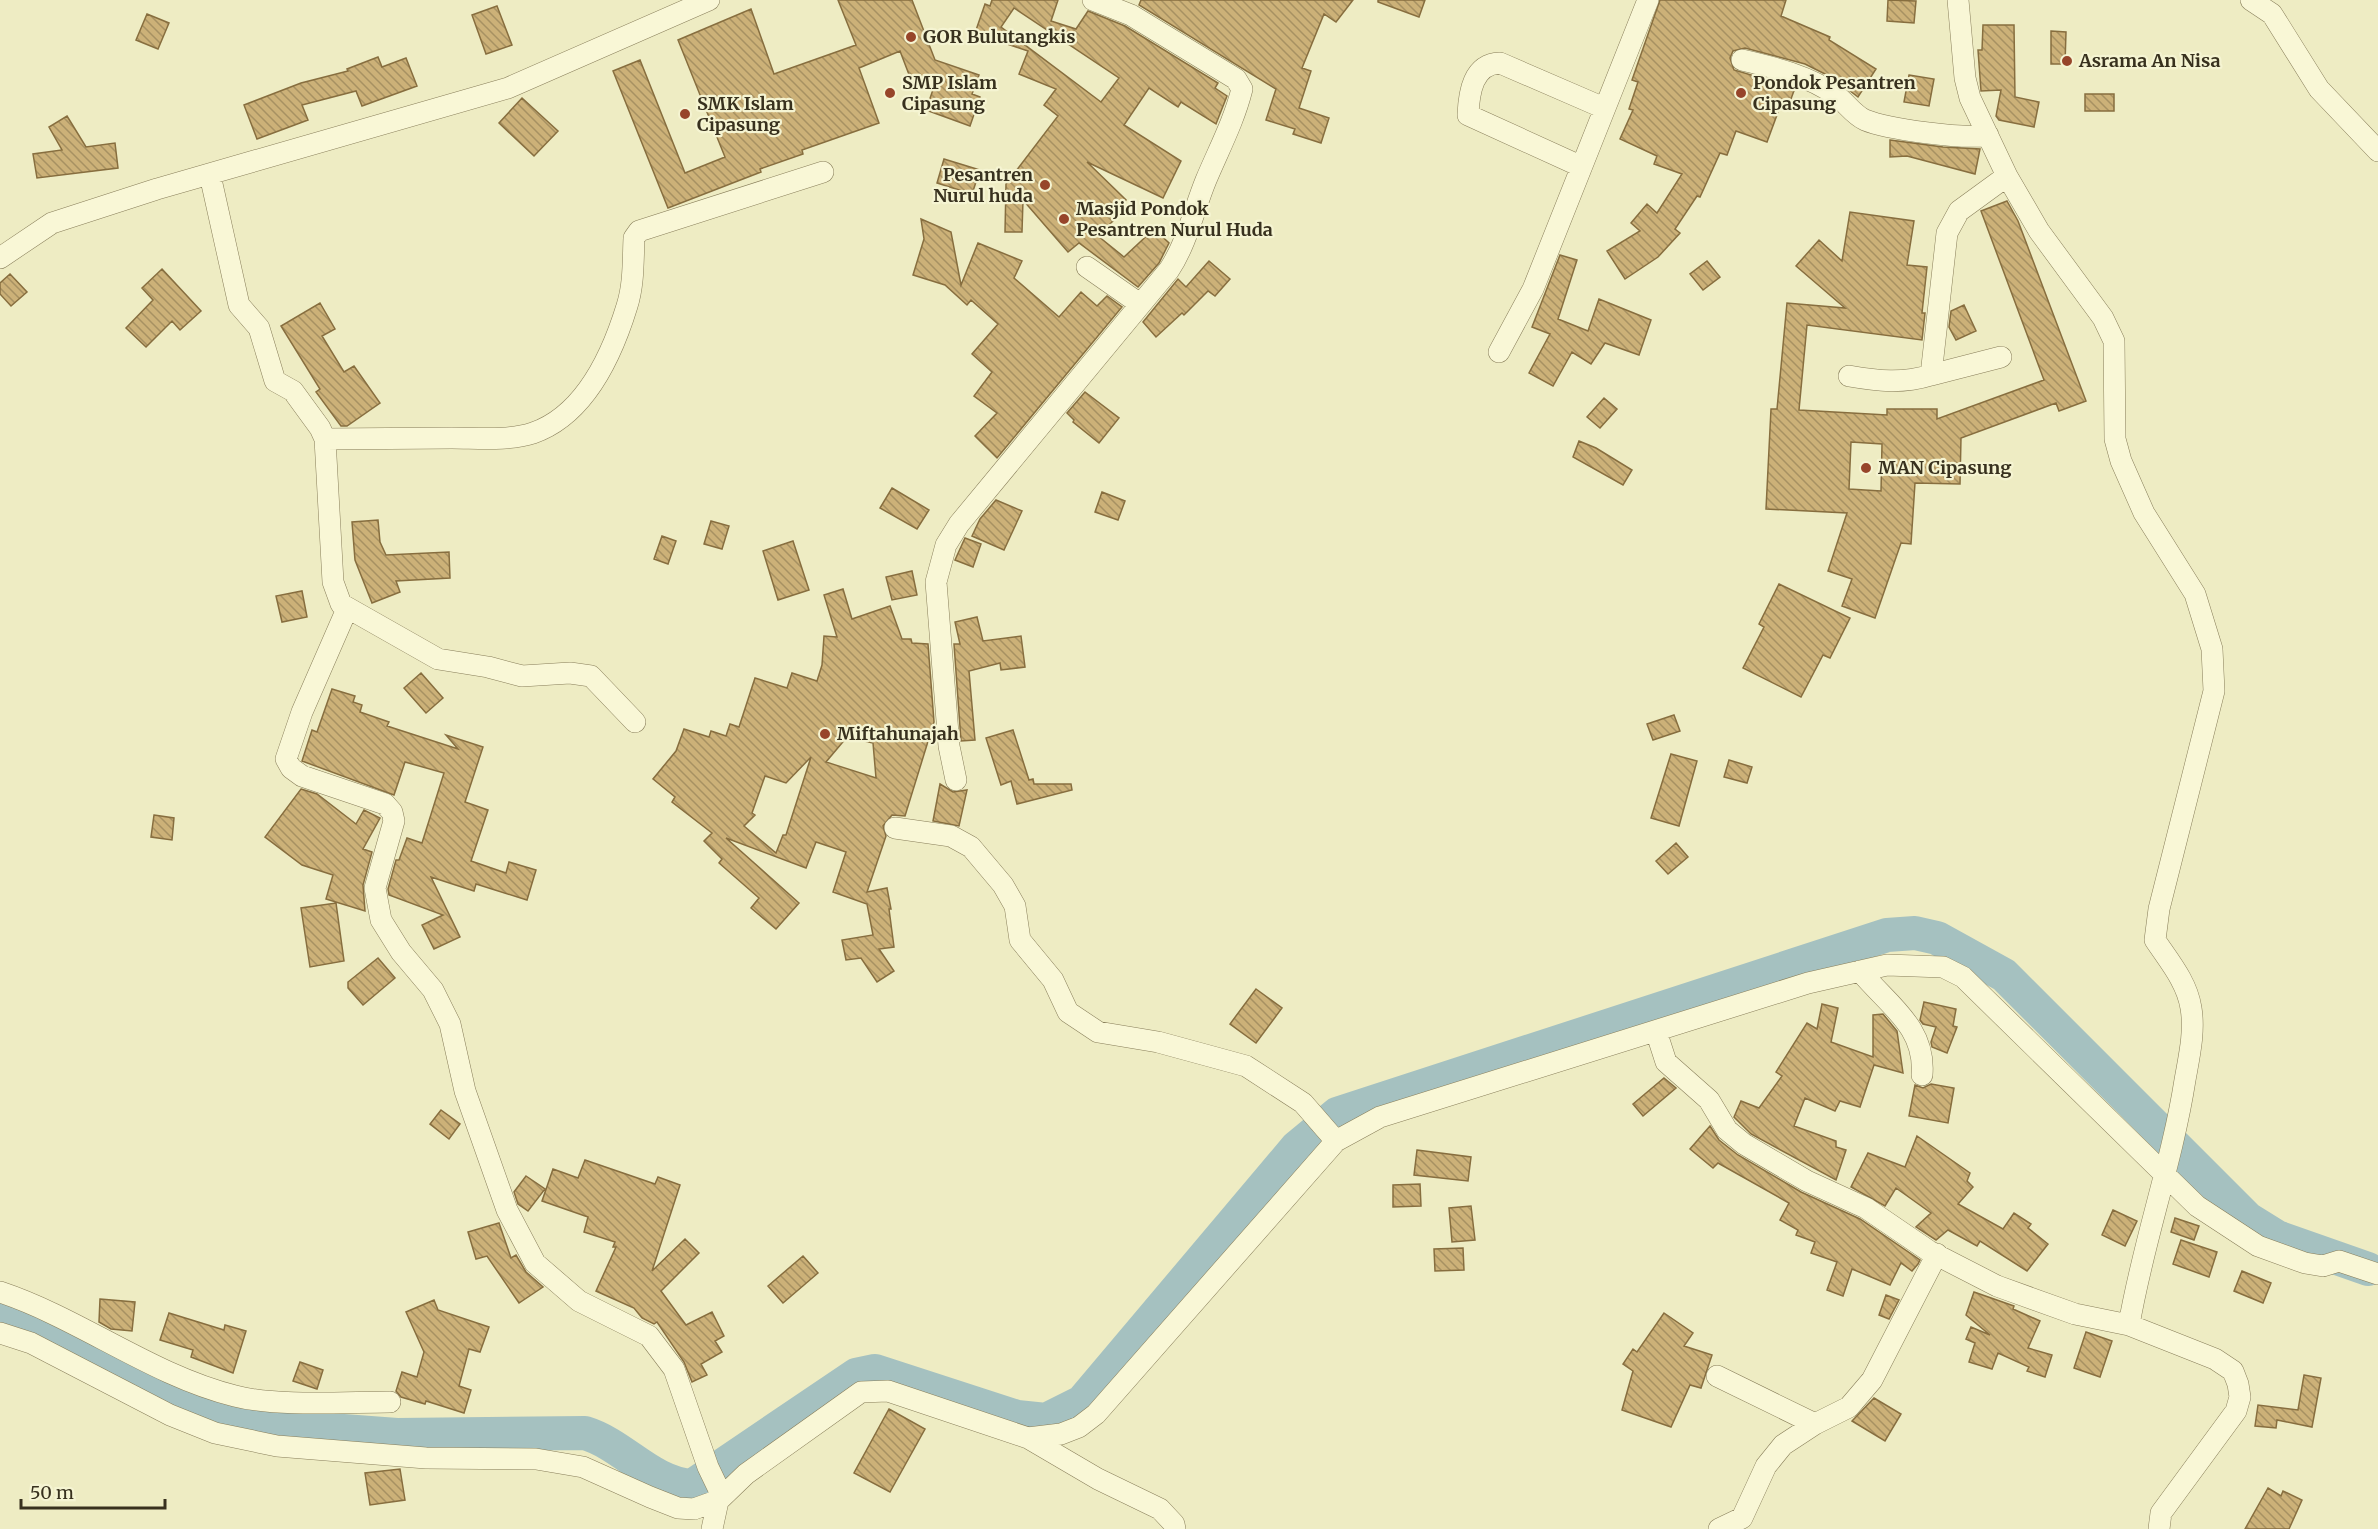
<svg xmlns="http://www.w3.org/2000/svg" width="2378" height="1529" font-family="Merriweather,serif">
	<style>
		.lines { fill: none; stroke-linecap: round; stroke-linejoin: round }
		.river { stroke: #a5c1c0; stroke-width: 34 }
		.building { fill: url(#building-back-hatch); stroke: #876e3f; stroke-width: 1.5; fill-rule: evenodd }
		.minor-casing { stroke: #887e5a; stroke-width: 22 }
		.minor { stroke: #f9f7d6; stroke-width: 21 }
		.poi-dot { fill: #97452a; stroke: #f5f4d2; stroke-width: 2 }
		.labels { text-anchor: middle; stroke-width: 4.5; stroke-linejoin: round; paint-order: stroke }
		.poi-label { font-size: 18px; font-weight: bold; fill: #38311e; stroke: #f5f4d2; text-anchor: start }
	</style>
	<defs>
		<pattern id="building-back-hatch" width="6" height="6" patternUnits="userSpaceOnUse" patternTransform="scale(1.5)"><rect width="6" height="6" fill="#ccb178"/><path d="M-1 5l2 2M0 0l6 6M5-1l2 2" fill="none" stroke="#a79162"/></pattern>
	</defs>
	<rect width="100%" height="100%" fill="#eeecc3"/>
	<g class="lines">
		<path class="river" d="M0 1309 18 1315 212 1414 250 1424 397 1435 585 1433C624 1445 650 1483 692 1486L856 1375 875 1371 1017 1417 1046 1420 1082 1402 1297 1147 1337 1114 1887 935 1915 933 1937 938 2004 975 2248 1219 2277 1237 2368 1269"/>
	</g>
	<path class="building" d="M838 0H912L935 60 979 75 972 94 980 97 970 126 926 110 938 75 913 85 900 51 859 68 879 123 802 150 803 154 760 169 761 172 668 208 613 71 640 60 685 173 725 157 678 40 751 9 774 74 856 45Z
		M992 0H1058L1051 21 1076 29 1088 11 1125 26 1218 83 1215 88 1227 96 1216 124 1181 102 1178 107 1149 88 1124 125 1181 161 1163 198 1087 162 1126 200 1122 207 1124 210 1098 236 1124 257 1154 229 1169 243 1159 263 1138 287 1079 243 1068 252 1023 200 1022 232H1005L1006 184 1058 116 1044 105 1056 89 1019 74 1028 51 975 33 985 4 990 6ZM1014 8 1119 78 1101 102 1001 27Z
		M1141 0H1353L1336 22 1324 14 1302 68 1311 71 1299 108 1329 118 1321 143 1293 134 1295 129 1266 120 1276 89 1139 5Z
		M1378 0H1425L1419 17 1378 2Z
		M1660 0H1786L1781 16 1830 37 1829 40 1876 69 1858 97 1833 78 1805 64 1745 48 1733 51 1730 58 1734 70 1795 88 1788 107 1781 104 1767 142 1736 131 1727 155 1720 153 1700 197 1697 196 1675 229 1680 233 1658 257 1625 279 1607 251 1640 231 1631 223 1647 204 1657 213 1682 174 1654 164 1657 156 1620 139 1633 110 1629 109 1638 82 1632 80Z
		M1888 0 1916 1 1914 23 1887 21Z
		M497 6 512 45 486 54 472 15Z
		M147 14 169 23 158 49 136 40Z
		M1983 25H2014L2015 97 2039 102 2034 127 1999 120 1996 116 2001 90 1981 91 1978 50H1982Z
		M2051 31 2066 32 2065 64H2051Z
		M378 57 382 67 406 58 417 86 362 106 356 91 302 105 308 120 257 139 244 105 301 83 348 71 347 69Z
		M1909 75 1934 79 1929 106 1904 102Z
		M2085 94H2114V111H2085Z
		M522 98 558 131 534 156 499 123Z
		M67 116 86 147 115 143 118 168 37 178 33 154 62 150 49 127Z
		M1890 140 1943 147 1980 149 1975 174 1907 156 1890 157Z
		M944 159 980 170 972 194 937 183Z
		M2007 201 2018 221 2086 401 2059 411 2056 403 1961 438 1960 484 1915 483 1911 544 1901 543 1875 618 1842 606 1852 579 1828 571 1847 513 1766 509 1771 409H1777L1787 303 1845 308 1796 266 1819 240 1842 261 1850 212 1914 221 1907 265 1927 267 1922 313H1925L1922 340 1807 325 1799 410 1887 415V409H1937V419L2044 380 1981 211ZM1851 442 1882 444 1881 491 1849 489Z
		M921 219 951 232 961 285 978 243 1022 261 1014 278 1059 317 1081 292 1097 306 1107 296 1122 307 997 458 975 436 997 413 974 396 992 372 972 354 998 324 971 300 967 305 945 285 913 275 924 239Z
		M1560 255 1577 260 1558 319 1588 331 1599 299 1651 320 1639 355 1605 343 1591 364 1572 352 1553 386 1529 373 1550 334 1532 327Z
		M1209 261 1230 279 1215 296 1208 291 1184 315 1182 313 1156 337 1143 322 1178 279 1186 287Z
		M1707 261 1720 277 1703 290 1690 274Z
		M162 269 201 311 180 330 172 321 146 347 126 328 153 300 142 288Z
		M10 274 27 292 11 306 0 294V283Z
		M320 303 335 329 322 336 344 372 354 366 380 403 347 426H341L316 392 320 389 281 326Z
		M1964 305 1976 331 1956 340 1949 327 1951 311Z
		M1085 392 1119 418 1099 443 1073 422 1074 420 1067 413Z
		M1604 398 1617 409 1600 428 1587 417Z
		M1579 441 1596 448 1632 470 1623 485 1573 457Z
		M892 488 929 510 917 529 880 508Z
		M1102 492 1125 501 1118 520 1095 512Z
		M996 500 1022 511 1004 550 972 536 980 519Z
		M378 520 380 542 386 555 449 552 450 578 396 581 400 592 372 603 355 560 352 522Z
		M711 521 729 526 722 549 704 544Z
		M662 536 676 541 668 564 654 559Z
		M965 538 981 544 973 567 955 560Z
		M793 541 809 590 778 600 763 551Z
		M912 571 917 595 892 600 886 577Z
		M1779 584 1850 618 1830 658 1823 655 1801 697 1743 668 1764 627 1759 624Z
		M843 589 852 619 890 606 902 639H911L912 643 928 644 934 722 905 816 892 815 883 826 886 836 867 892 887 888 891 909H889L894 947 879 949 894 971 877 982 861 958 846 960 842 940 873 935 867 904 833 892 846 852 816 842 806 868 726 838 799 903 776 929 751 908 759 898 719 863 722 859 704 841 712 833 672 802 675 797 653 779 676 751 684 729 709 737 711 731 726 736 730 724 739 727 755 678 787 688 792 673 817 681 822 665 824 636 837 637 824 595ZM847 737 873 743 876 778 826 762ZM811 757 786 835H783L776 853 744 826 755 815 752 813 765 776 786 783Z
		M302 591 307 617 282 622 276 596Z
		M977 617 983 641 1021 636 1025 667 1001 670 1000 663 969 671 975 740 961 741 954 644H960L955 622Z
		M421 673 443 698 426 713 404 688Z
		M332 689 355 696 353 702 362 705 360 712 389 722 387 726 458 749 446 735 483 747 465 802 488 810 471 861 506 873 509 862 536 870 527 900 476 884 474 891 431 877 460 937 434 949 422 925 443 915 389 895 388 889 396 860H399L407 838 422 843 444 773 405 762 394 795 302 761 312 730 317 732Z
		M1674 715 1680 731 1653 740 1647 724Z
		M1013 730 1029 780 1033 779 1034 784H1071L1072 790 1017 804 1011 781 1001 785 986 738Z
		M1671 754 1697 761 1679 826 1651 818Z
		M1729 760 1752 767 1747 783 1724 777Z
		M940 784 953 792 967 790 959 826 933 821Z
		M301 789 317 794 356 824 364 810 380 818 363 849 372 852 363 885 365 911 326 899 333 875 302 865 265 837Z
		M154 815 174 818 172 840 151 837Z
		M1676 843 1688 857 1668 874 1656 861Z
		M336 903 344 961 310 967 301 908Z
		M378 958 395 978 363 1005 348 988V982Z
		M1256 989 1282 1008 1256 1043 1230 1024Z
		M1924 1002 1956 1009 1953 1026 1957 1027 1947 1053 1932 1047 1931 1042 1936 1027 1923 1024 1920 1020Z
		M1822 1004 1838 1008 1831 1042 1873 1057V1015L1883 1014 1897 1031 1903 1073 1874 1065 1860 1107 1840 1101 1835 1111 1805 1098 1794 1126 1836 1141V1147L1846 1150 1836 1180 1751 1134 1734 1117 1741 1101 1759 1108 1782 1076 1776 1072 1807 1023 1817 1029Z
		M1664 1078 1676 1088 1643 1116 1633 1104Z
		M1931 1084 1954 1088 1948 1123 1909 1116 1915 1085 1923 1088Z
		M441 1110 460 1124 449 1139 430 1124Z
		M1710 1126 1719 1140 1738 1155 1801 1192 1860 1219 1920 1260 1918 1264 1912 1271 1901 1263 1890 1285 1852 1269 1843 1296 1827 1290 1837 1262 1811 1253 1815 1242 1796 1235 1798 1230 1780 1220 1789 1203 1718 1163 1713 1168 1690 1149Z
		M1917 1136 1970 1173 1967 1181 1973 1187 1958 1204 2003 1229 2014 1213 2031 1224 2028 1228 2048 1244 2027 1271 1980 1241 1977 1246 1948 1230 1936 1240 1916 1227 1931 1213 1896 1188 1885 1206 1851 1187 1868 1153 1905 1167Z
		M1417 1150 1471 1157 1468 1181 1414 1175Z
		M585 1160 655 1184 658 1177 680 1185 652 1271 685 1239 699 1253 661 1291 686 1325 712 1312 724 1336 715 1341 722 1352 701 1364 707 1375 692 1382 684 1362 657 1322 654 1324 642 1318 634 1308 596 1291 616 1247H613L615 1242 584 1232 588 1217 542 1201 553 1169 578 1178Z
		M526 1176 545 1189 528 1211 518 1204 514 1192Z
		M1420 1184 1421 1206 1393 1207V1185Z
		M1471 1206 1475 1240 1452 1242 1449 1208Z
		M2113 1210 2137 1221 2125 1246 2102 1235Z
		M2175 1218 2199 1226 2194 1240 2171 1232Z
		M499 1223 511 1258 516 1255 526 1272 543 1287 519 1303 487 1256 476 1259 468 1232Z
		M2181 1240 2217 1252 2209 1277 2173 1264Z
		M1463 1248 1464 1270 1435 1271 1434 1249Z
		M803 1256 818 1273 783 1303 768 1286Z
		M2242 1271 2271 1283 2263 1303 2234 1291Z
		M1974 1292 2014 1306 2013 1309 2040 1321 2028 1348 2052 1355 2045 1377 2027 1371 2029 1367 1998 1353 1992 1369 1969 1362 1975 1343 1966 1339 1971 1327 1990 1335 1966 1315Z
		M1886 1295 1899 1300 1889 1319 1879 1315Z
		M100 1299 135 1302 132 1331 111 1329 99 1322Z
		M434 1300 438 1310 489 1327 480 1352 469 1349 459 1386 471 1390 464 1413 426 1401 425 1404 401 1397 396 1391 402 1372 417 1377 424 1352 406 1312Z
		M169 1313 224 1330 225 1325 246 1331 233 1373 191 1357 193 1350 160 1340Z
		M1664 1313 1693 1333 1684 1346 1712 1355 1701 1388 1690 1385 1671 1427 1622 1410 1633 1371 1623 1364 1633 1349 1637 1352Z
		M2086 1332 2112 1341 2100 1377 2074 1368Z
		M300 1362 323 1370 317 1389 293 1381Z
		M2304 1375 2321 1378 2312 1427 2277 1420 2276 1428 2255 1426 2258 1405 2298 1410Z
		M1874 1398 1901 1414 1885 1441 1852 1421Z
		M889 1409 925 1429 890 1492 854 1473Z
		M400 1469 405 1500 370 1505 365 1473Z
		M2268 1488 2281 1496 2283 1491 2302 1500 2289 1529H2245Z"/>
	<g class="lines">
		<defs>
			<path id="minor" d="M1958 0 1965 78 1970 98 2007 176 2039 231 2103 318 2114 341 2115 439 2121 461 2144 513 2195 594 2212 649 2214 691 2159 909 2155 940C2169 961 2187 982 2191 1008 2195 1032 2189 1057 2185 1080 2172 1163 2143 1242 2129 1325
				M2251 0 2272 14 2319 89 2378 151
				M1742 60C1773 67 1810 76 1837 96 1846 103 1854 115 1865 120 1887 129 1965 140 1988 135
				M1580 166 1468 115C1469 92 1473 64 1500 63L1604 108
				M210 175 239 305 259 328 275 381 293 391 320 428 325 439 333 582 341 604 438 659 488 667 522 676 570 673 591 676 635 722
				M0 258 52 223 157 189 508 88 709 0
				M1087 267 1140 304
				M1499 352 1533 289 1648 0
				M1931 375 2001 357
				M1849 376C1878 381 1902 384 1931 375L1947 233 1959 211 2007 176
				M325 439C367 439 410 438 452 438 478 438 509 441 533 433 585 415 612 355 627 306 634 284 633 260 634 238L639 231 823 172
				M347 609 302 712 286 759 291 768 302 776 385 804 392 812 394 821 375 888 381 920 401 952 433 990 450 1024 465 1091 507 1210 535 1263 579 1301 649 1336 674 1369 708 1467 720 1492 712 1529
				M956 780 949 746 936 582 946 545 959 524 1169 270C1187 243 1194 209 1206 180 1219 149 1234 121 1242 89L1236 79 1131 15 1093 0
				M895 828 951 836 971 847 1003 885 1015 906 1020 940 1053 980 1068 1012 1098 1032 1158 1042 1246 1066 1303 1103 1336 1141
				M1860 971C1888 1005 1926 1027 1922 1075
				M1656 1031 1666 1062 1709 1100 1727 1130 1744 1144 1807 1181 1866 1208 1929 1251 1997 1286 2075 1314 2129 1325 2215 1359 2233 1371 2238 1384 2240 1397 2236 1411 2161 1513 2159 1529
				M0 1292C81 1319 151 1375 235 1396 277 1407 346 1402 390 1402
				M0 1333 31 1343 170 1415 215 1433 277 1446 426 1458 536 1459 583 1467 650 1497 678 1508 694 1509 719 1500 746 1474 861 1392 888 1391 1028 1438 1061 1434 1079 1427 1096 1414 1336 1141 1380 1117 1808 983 1887 965 1943 967 1963 977 2197 1206 2258 1246 2305 1263 2323 1266 2339 1261 2378 1274
				M1717 1376 1815 1424
				M1028 1438 1098 1479 1160 1509 1174 1524 1175 1529
				M1719 1529 1742 1518 1766 1466 1783 1445 1815 1424 1849 1407 1872 1380 1937 1254"/>
		</defs>
		<use href="#minor" class="minor-casing"/>
		<use href="#minor" class="minor"/>
	</g>
	<g class="poi-dot">
		<circle cx="911" cy="37" r="6"/>
		<circle cx="2067" cy="61" r="6"/>
		<circle cx="890" cy="93" r="6"/>
		<circle cx="1741" cy="93" r="6"/>
		<circle cx="685" cy="114" r="6"/>
		<circle cx="1045" cy="185" r="6"/>
		<circle cx="1064" cy="219" r="6"/>
		<circle cx="1866" cy="468" r="6"/>
		<circle cx="825" cy="734" r="6"/>
	</g>
	<g class="labels">
		<g class="poi-label">
			<text x="923" y="43">GOR Bulutangkis</text>
			<text x="2079" y="67">Asrama An Nisa</text>
			<text x="902" y="89">SMP Islam<tspan x="902" dy="21">Cipasung</tspan></text>
			<text x="1753" y="89">Pondok Pesantren<tspan x="1753" dy="21">Cipasung</tspan></text>
			<text x="697" y="110">SMK Islam<tspan x="697" dy="21">Cipasung</tspan></text>
			<text x="1033" y="181" text-anchor="end">Pesantren<tspan x="1033" dy="21">Nurul huda</tspan></text>
			<text x="1076" y="215">Masjid Pondok<tspan x="1076" dy="21">Pesantren Nurul Huda</tspan></text>
			<text x="1878" y="474">MAN Cipasung</text>
			<text x="837" y="740">Miftahunajah</text>
		</g>
	</g>
	<path d="M21 1499v9h144v-9" fill="none" stroke="#38311e" stroke-width="3"/>
	<text x="30" y="1499" font-size="18" fill="#38311e" stroke="#f5f4d2" stroke-width="4.5" paint-order="stroke">50 m</text>
</svg>
